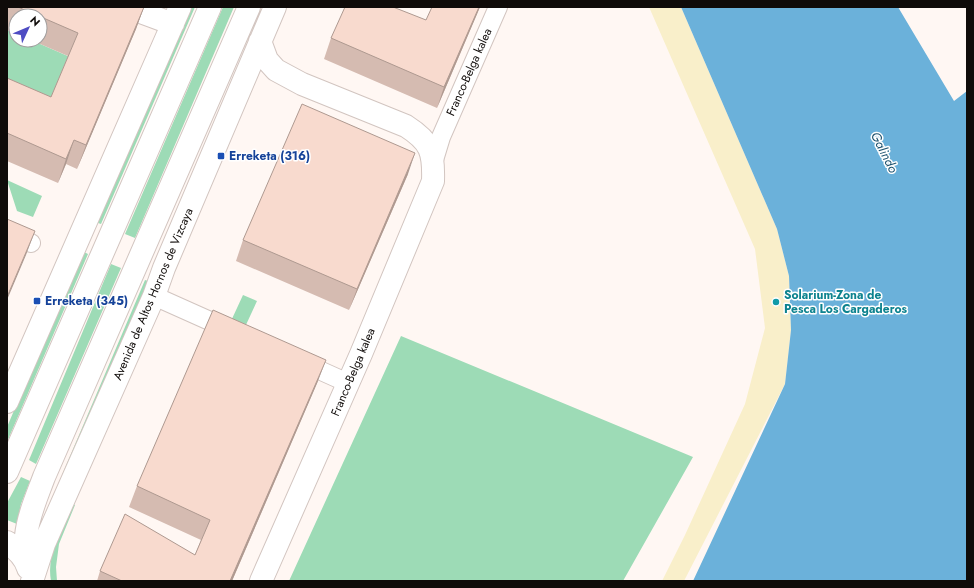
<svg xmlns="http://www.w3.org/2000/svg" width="974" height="588" font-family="Jost,sans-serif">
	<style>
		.green { fill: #9ddbb6 }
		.sand { fill: #f9efca }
		.water { fill: #6bb1da }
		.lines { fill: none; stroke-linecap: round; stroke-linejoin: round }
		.pedestrian-casing { stroke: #d2c5c0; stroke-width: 20 }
		.minor-casing { stroke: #d2c5c0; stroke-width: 24 }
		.pedestrian { stroke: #fff; stroke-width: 18 }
		.minor { stroke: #fff; stroke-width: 22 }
		.wall { fill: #d5bbb1 }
		.shaded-wall { fill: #ae9990 }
		.building { fill: #f8dace; stroke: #ae9990 }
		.transit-dot { fill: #1a4fb4; stroke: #fff; stroke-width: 1.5 }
		.culture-dot { fill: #0f9aa8; stroke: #fff; stroke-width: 1.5 }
		.labels { text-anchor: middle; stroke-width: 3; stroke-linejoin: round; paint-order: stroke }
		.street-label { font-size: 12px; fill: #0f0b09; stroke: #fff }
		.transit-label { font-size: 12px; font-weight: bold; fill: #164399; stroke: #fff; text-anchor: start }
		.culture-label { font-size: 12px; font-weight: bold; fill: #0d838f; stroke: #fff; text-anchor: start }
		.water-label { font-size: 13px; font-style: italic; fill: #1c526f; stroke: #fff }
	</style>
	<rect width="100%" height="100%" fill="#fff7f3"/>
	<path class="green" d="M188 7H195L101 224 95 222Z
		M223 7H234L135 238 125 234Z
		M7 30 16 34V40H31L70 57 42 121 7 106Z
		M7 180 42 196 33 217 17 211Z
		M82 251 88 254 7 442V427Z
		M111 264 121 268 36 464 29 460Z
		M145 280 151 282 67 477 62 475Z
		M243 295 257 301 245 327 231 321Z
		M401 336 693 457 623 581H289Z
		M21 477 30 481 21 504 17 524 7 520V503Z
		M72 503 75 505 59 544 56 567 57 581H51C46 554 62 527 72 503Z"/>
	<path class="sand" d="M649 7H681L777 229 789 276 791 330 785 384 684 581H662L685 535 745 404 765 328 755 249Z"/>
	<path class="water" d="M681 7H898L954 101 967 91V581H693L785 384 791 330 789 276 777 229Z"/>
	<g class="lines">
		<defs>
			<path id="pedestrian" d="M434 160 441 137 498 7
				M7 233 31 243
				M154 296 230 330
				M299 361 348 383"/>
			<path id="minor" d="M127 7 173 24
				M260 41 267 60 276 70 302 84 406 126C431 142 434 152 433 181L361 354 261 581
				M7 402 180 7
				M7 472 210 7
				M7 542C16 549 25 557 28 568
				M27 564C27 555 26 546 26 536 28 516 37 496 44 477L249 7
				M32 581 44 544 154 296 164 268 275 7"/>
		</defs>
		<use href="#pedestrian" class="pedestrian-casing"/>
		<use href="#minor" class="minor-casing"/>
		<use href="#pedestrian" class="pedestrian"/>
		<use href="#minor" class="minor"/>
	</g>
	<path class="wall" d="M7 7H144L136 29 77 169 66 164 58 183 7 161V78L51 97 68 56 31 40H40V16H16V34L7 30Z
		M480 7 437 108 324 59 331 38 426 20Z
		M408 174 349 310 236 261 243 240Z
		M318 381 232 581H97L100 571 195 555 201 540 129 507 137 486Z"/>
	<path class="shaded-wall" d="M144 7 136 29 77 169 86 145Z
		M479 7H480L437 108 444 87Z
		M74 140 66 164 58 183 66 159Z
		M415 153 408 174 349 310 357 289Z
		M35 231 26 255 7 300V297Z
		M326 360 318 381 232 581H230Z"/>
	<path class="building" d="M18 7H144L86 145 74 140 66 159 7 133V78L51 97 78 33Z
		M345 7H393L426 20 432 7H479L444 87 331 38Z
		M302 104 415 153 357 289 243 240Z
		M7 219 35 231 7 297Z
		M213 310 326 360 230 581H122L100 571 125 514 195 555 210 520 137 486Z"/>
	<g class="transit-dot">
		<rect x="217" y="152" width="8" height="8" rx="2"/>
		<rect x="33" y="297" width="8" height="8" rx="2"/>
	</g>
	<circle class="culture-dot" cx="776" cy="302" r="4"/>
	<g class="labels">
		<g class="street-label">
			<text transform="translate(469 72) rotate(-66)" y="4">Franco-Belga kalea</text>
			<text transform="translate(153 294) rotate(-67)" y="4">Avenida de Altos Hornos de Vizcaya</text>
			<text transform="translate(353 372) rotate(-67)" y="4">Franco-Belga kalea</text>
		</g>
		<g class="transit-label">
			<text x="229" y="160">Erreketa (316)</text>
			<text x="45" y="305">Erreketa (345)</text>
		</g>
		<g class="culture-label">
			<text x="784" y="299">Solarium-Zona de<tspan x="784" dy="14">Pesca Los Cargaderos</tspan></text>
		</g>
		<g class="water-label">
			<text transform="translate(885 152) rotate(63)" y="5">Galindo</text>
		</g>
	</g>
	<rect width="974" height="588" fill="none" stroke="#0f0b09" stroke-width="16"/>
	<g transform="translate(28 28) rotate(46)"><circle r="19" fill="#ffffff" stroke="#9f9d9d"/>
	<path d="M0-3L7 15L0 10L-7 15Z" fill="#4e4cc3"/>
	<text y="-6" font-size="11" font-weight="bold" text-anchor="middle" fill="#0f0b09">N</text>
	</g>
</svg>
